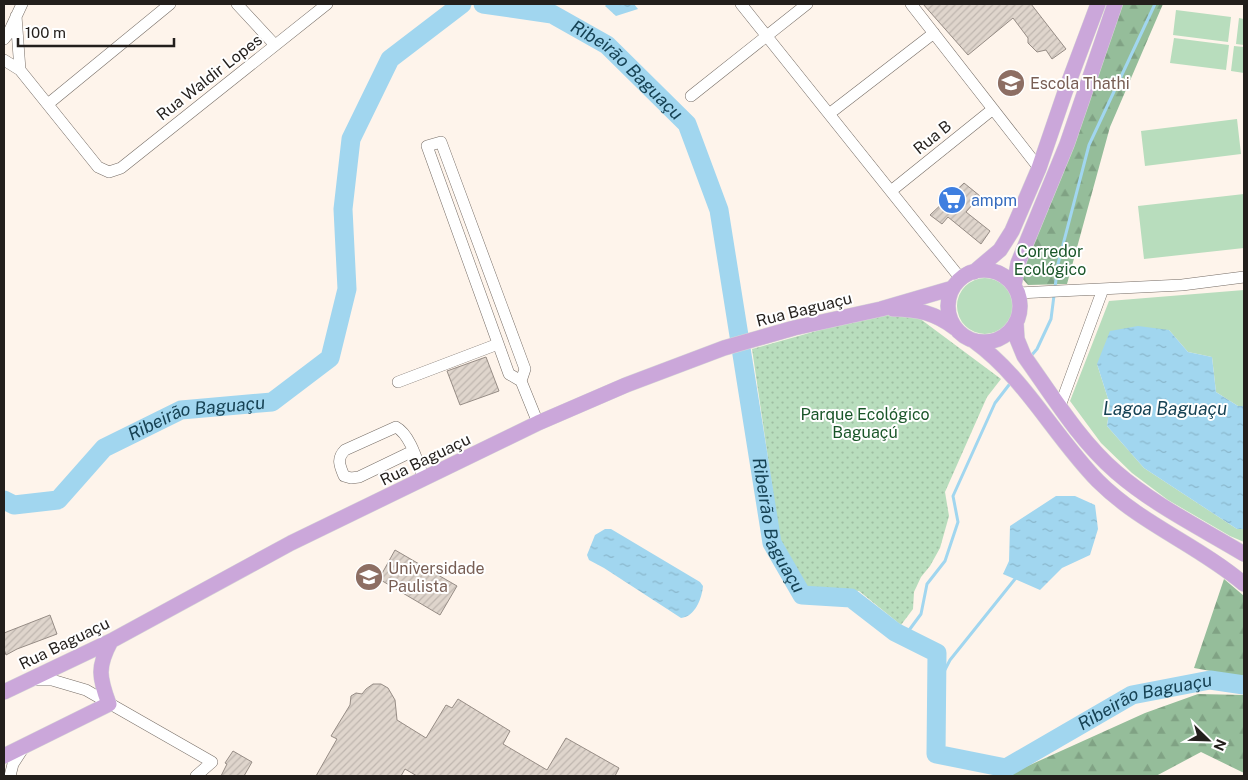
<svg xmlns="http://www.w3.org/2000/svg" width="1248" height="780" font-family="'Public Sans',sans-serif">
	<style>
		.green { fill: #b8ddbd }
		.forest { fill: url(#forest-firs) }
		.park { fill: url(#park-dots) }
		.water { fill: url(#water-ripples) }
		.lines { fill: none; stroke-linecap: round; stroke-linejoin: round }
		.stream { stroke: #a1d6ef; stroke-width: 3 }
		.river { stroke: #a1d6ef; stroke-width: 19 }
		.building { fill: url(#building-hatch); stroke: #968c85 }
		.minor-casing { stroke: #766d66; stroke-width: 12 }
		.major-casing { stroke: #d7d7d6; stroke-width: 16 }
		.minor { stroke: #fff; stroke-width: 11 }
		.major { stroke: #cba7da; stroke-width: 15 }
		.labels { text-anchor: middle; stroke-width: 4; stroke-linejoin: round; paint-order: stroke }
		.street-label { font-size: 16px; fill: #231f1c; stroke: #fff }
		.education-label { font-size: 16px; fill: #785e54; stroke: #fff; text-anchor: start }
		.shop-label { font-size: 16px; fill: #366cbe; stroke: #fff; text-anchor: start }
		.park-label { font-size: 16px; fill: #1a5629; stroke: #fff }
		.water-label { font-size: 18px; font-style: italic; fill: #164254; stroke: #fff }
	</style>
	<defs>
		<pattern id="forest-firs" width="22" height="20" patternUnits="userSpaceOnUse" patternTransform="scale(1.25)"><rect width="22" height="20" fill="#95bd9a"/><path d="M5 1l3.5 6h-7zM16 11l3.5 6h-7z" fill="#80a284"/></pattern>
		<pattern id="park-dots" width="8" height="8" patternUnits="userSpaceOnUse" patternTransform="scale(1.25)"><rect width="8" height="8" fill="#b8ddbd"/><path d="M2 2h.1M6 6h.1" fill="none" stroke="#9ebda2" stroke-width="1.8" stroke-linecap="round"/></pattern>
		<pattern id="water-ripples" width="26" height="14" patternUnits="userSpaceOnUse" patternTransform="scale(1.25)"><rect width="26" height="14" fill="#a1d6ef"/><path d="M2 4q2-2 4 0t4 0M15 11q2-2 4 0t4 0" fill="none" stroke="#8ab7cc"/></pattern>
		<pattern id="building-hatch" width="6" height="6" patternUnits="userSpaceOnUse" patternTransform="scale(1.25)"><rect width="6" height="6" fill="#dfd5cc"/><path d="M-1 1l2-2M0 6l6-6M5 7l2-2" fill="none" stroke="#bfb6af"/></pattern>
	</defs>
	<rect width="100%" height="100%" fill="#fef4eb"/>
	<path class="green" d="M1176 10 1231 17 1228 42 1173 35Z
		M1239 18 1244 19V45L1236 44Z
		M1174 38 1229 45 1226 70 1170 63Z
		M1234 46 1244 47V73L1231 71Z
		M1237 119 1241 154 1145 166 1141 131Z
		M1244 194V248L1144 259 1138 206Z
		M957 306a28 28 0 1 1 56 0a28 28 0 1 1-56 0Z
		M1244 290V406H1238L1216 392 1212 357 1188 352 1169 330 1097 364 1110 405 1107 426 1144 468 1237 529H1244V542L1230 536 1168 500 1132 473 1101 443 1070 401 1109 301Z"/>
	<path class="forest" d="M1117 4H1163L1110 127 1067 284 1028 285 1020 276Z
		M1224 579 1244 596V677L1194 668Z
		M1198 694 1244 695V773L1201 752 1156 776H1000L1021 769 1145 713Z"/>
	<path class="park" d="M877 314 915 315 1001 379 987 397 945 492 949 516 940 548 930 566 921 577 914 592 913 609 901 625 859 591 805 587 780 540 752 349Z"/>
	<path class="water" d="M607 4H634L638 9 616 16 605 6Z
		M1138 326 1169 330 1188 352 1212 357 1216 392 1238 406H1244V529H1237L1144 468 1107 426 1110 405 1097 364 1110 331Z
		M1056 496H1075L1095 505 1098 529 1090 555 1062 568 1040 590 1003 574 1009 561 1010 526Z
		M605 529H611L700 582 703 586C702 598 695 617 681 618L604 568 589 560 587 555 595 535Z"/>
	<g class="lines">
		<path class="stream" d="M1031 356 1037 349 1051 319 1058 264 1089 145 1155 4
			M904 637 921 614 927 584 945 561 958 522 953 496 995 403 1012 381
			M936 687 950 660 1015 579"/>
		<g class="river">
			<path id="s1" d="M483 4 552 14 607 45 687 124 719 210 772 543 802 595 851 598 895 632 937 653 936 754 1006 768 1132 695 1210 680 1244 685"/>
			<path id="s2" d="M4 500 14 505 58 500 104 448 181 410 272 402 330 358 347 289 343 209 351 139 390 59 462 4"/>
		</g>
	</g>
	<path class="building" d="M923 4H1031L1066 49 1052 59 1046 50 1037 52 1028 43V38L1013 18 968 55Z
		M964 183 980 196 966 212 990 231 981 244 948 217 942 224 930 215Z
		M486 357 499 391 460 405 447 371Z
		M395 550 457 586 440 615 379 579Z
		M50 615 57 634 17 649 6 655 4 649V633Z
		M373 684H381L388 688 395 700 397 720 426 738 446 705 452 708 458 699 510 731 503 744 547 770 566 738 619 768 615 776H417L405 769 401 776H316L337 739 331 736 350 705 351 696 356 693 362 694 366 689Z
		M233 751 252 762 244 776H221L227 764 225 763Z"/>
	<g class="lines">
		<defs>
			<path id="minor" d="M237 4 275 45
				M741 4 961 279
				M911 4 1039 168
				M16 16 20 70 98 167 109 172 121 168 327 4
				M4 39 8 34 22 4
				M4 60 20 70
				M691 96 807 4
				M48 104 170 4
				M829 114 934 33
				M891 191 993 109
				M1018 293 1182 285 1244 277
				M521 381 525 369 441 142 427 146 509 374 521 381 538 423
				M398 382 498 344
				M1060 406 1103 289
				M413 451 359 477 351 478 344 476C340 466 336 459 345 450L396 427C411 435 418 464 424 479
				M33 680H52L86 690 212 762 196 776
				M10 776 13 764 24 747"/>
			<path id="major" d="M948 306a36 36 0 1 1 72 0a36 36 0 1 1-72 0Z
				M974 272 1000 250 1012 231 1039 168 1065 92 1098 4
				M1014 286 1018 263 1067 144 1115 4
				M893 309C918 309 935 313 955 328
				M1016 322 1017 339 1024 356C1052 395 1079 440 1116 472 1154 505 1201 528 1244 554
				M974 341C1025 378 1054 436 1098 481 1141 524 1198 545 1244 584
				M4 692 111 641 291 543 538 423 626 385 724 348 794 328 881 309 953 288
				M4 756 109 704C99 677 97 667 111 641"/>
		</defs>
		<use href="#minor" class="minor-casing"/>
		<use href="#major" class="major-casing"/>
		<use href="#minor" class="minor"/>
		<use href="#major" class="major"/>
	</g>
	<defs>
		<symbol id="school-disc" viewBox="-11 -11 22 22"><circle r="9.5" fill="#8d6e63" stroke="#fff"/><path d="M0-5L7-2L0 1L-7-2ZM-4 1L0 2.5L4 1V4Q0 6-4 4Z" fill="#fff"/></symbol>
		<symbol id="supermarket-disc" viewBox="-11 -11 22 22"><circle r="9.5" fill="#3f7fe0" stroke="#fff"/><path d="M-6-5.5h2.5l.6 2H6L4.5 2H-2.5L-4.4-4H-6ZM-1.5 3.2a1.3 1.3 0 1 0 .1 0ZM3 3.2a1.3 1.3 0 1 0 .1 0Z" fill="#fff"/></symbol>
		<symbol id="university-disc" viewBox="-11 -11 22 22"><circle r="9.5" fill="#8d6e63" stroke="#fff"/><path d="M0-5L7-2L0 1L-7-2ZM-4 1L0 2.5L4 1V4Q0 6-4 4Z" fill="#fff"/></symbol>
	</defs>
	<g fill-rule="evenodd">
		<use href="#school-disc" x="995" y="67" width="32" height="32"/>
		<use href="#supermarket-disc" x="936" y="184" width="32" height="32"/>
		<use href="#university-disc" x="353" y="561" width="32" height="32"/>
	</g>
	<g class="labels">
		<g class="street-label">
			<text transform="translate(209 77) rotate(-38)" y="6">Rua Waldir Lopes</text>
			<text transform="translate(932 137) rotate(-39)" y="6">Rua B</text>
			<text transform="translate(804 309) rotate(-14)" y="6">Rua Baguaçu</text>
			<text transform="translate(425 459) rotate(-26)" y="6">Rua Baguaçu</text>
			<text transform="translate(64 643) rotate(-26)" y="6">Rua Baguaçu</text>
		</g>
		<g class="education-label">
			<text x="1030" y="89">Escola Thathi</text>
			<text x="388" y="574">Universidade<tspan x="388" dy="18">Paulista</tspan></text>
		</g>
		<g class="shop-label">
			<text x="971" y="206">ampm</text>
		</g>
		<g class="park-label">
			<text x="1050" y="257">Corredor<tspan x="1050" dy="18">Ecológico</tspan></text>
			<text x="865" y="420">Parque Ecológico<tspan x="865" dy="18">Baguaçú</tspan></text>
		</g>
		<g class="water-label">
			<text dy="6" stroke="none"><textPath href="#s1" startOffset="164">Ribeirão Baguaçu</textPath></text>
			<text x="1165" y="415">Lagoa Baguaçu</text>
			<text dy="6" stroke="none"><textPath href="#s2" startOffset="224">Ribeirão Baguaçu</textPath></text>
			<text dy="6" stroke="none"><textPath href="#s1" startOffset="659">Ribeirão Baguaçu</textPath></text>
			<text dy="6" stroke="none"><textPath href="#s1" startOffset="1214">Ribeirão Baguaçu</textPath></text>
		</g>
	</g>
	<rect width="1248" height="780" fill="none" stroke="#231f1c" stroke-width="10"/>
	<g transform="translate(1208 740) rotate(113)" stroke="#ffffff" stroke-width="4" paint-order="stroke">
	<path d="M0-4L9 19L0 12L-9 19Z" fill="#231f1c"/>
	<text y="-8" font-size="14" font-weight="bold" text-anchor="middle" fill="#231f1c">N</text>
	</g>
	<path d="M18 38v8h156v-8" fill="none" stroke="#231f1c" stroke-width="2.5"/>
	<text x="25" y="38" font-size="15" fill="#231f1c" stroke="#ffffff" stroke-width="4" paint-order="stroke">100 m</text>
</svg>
